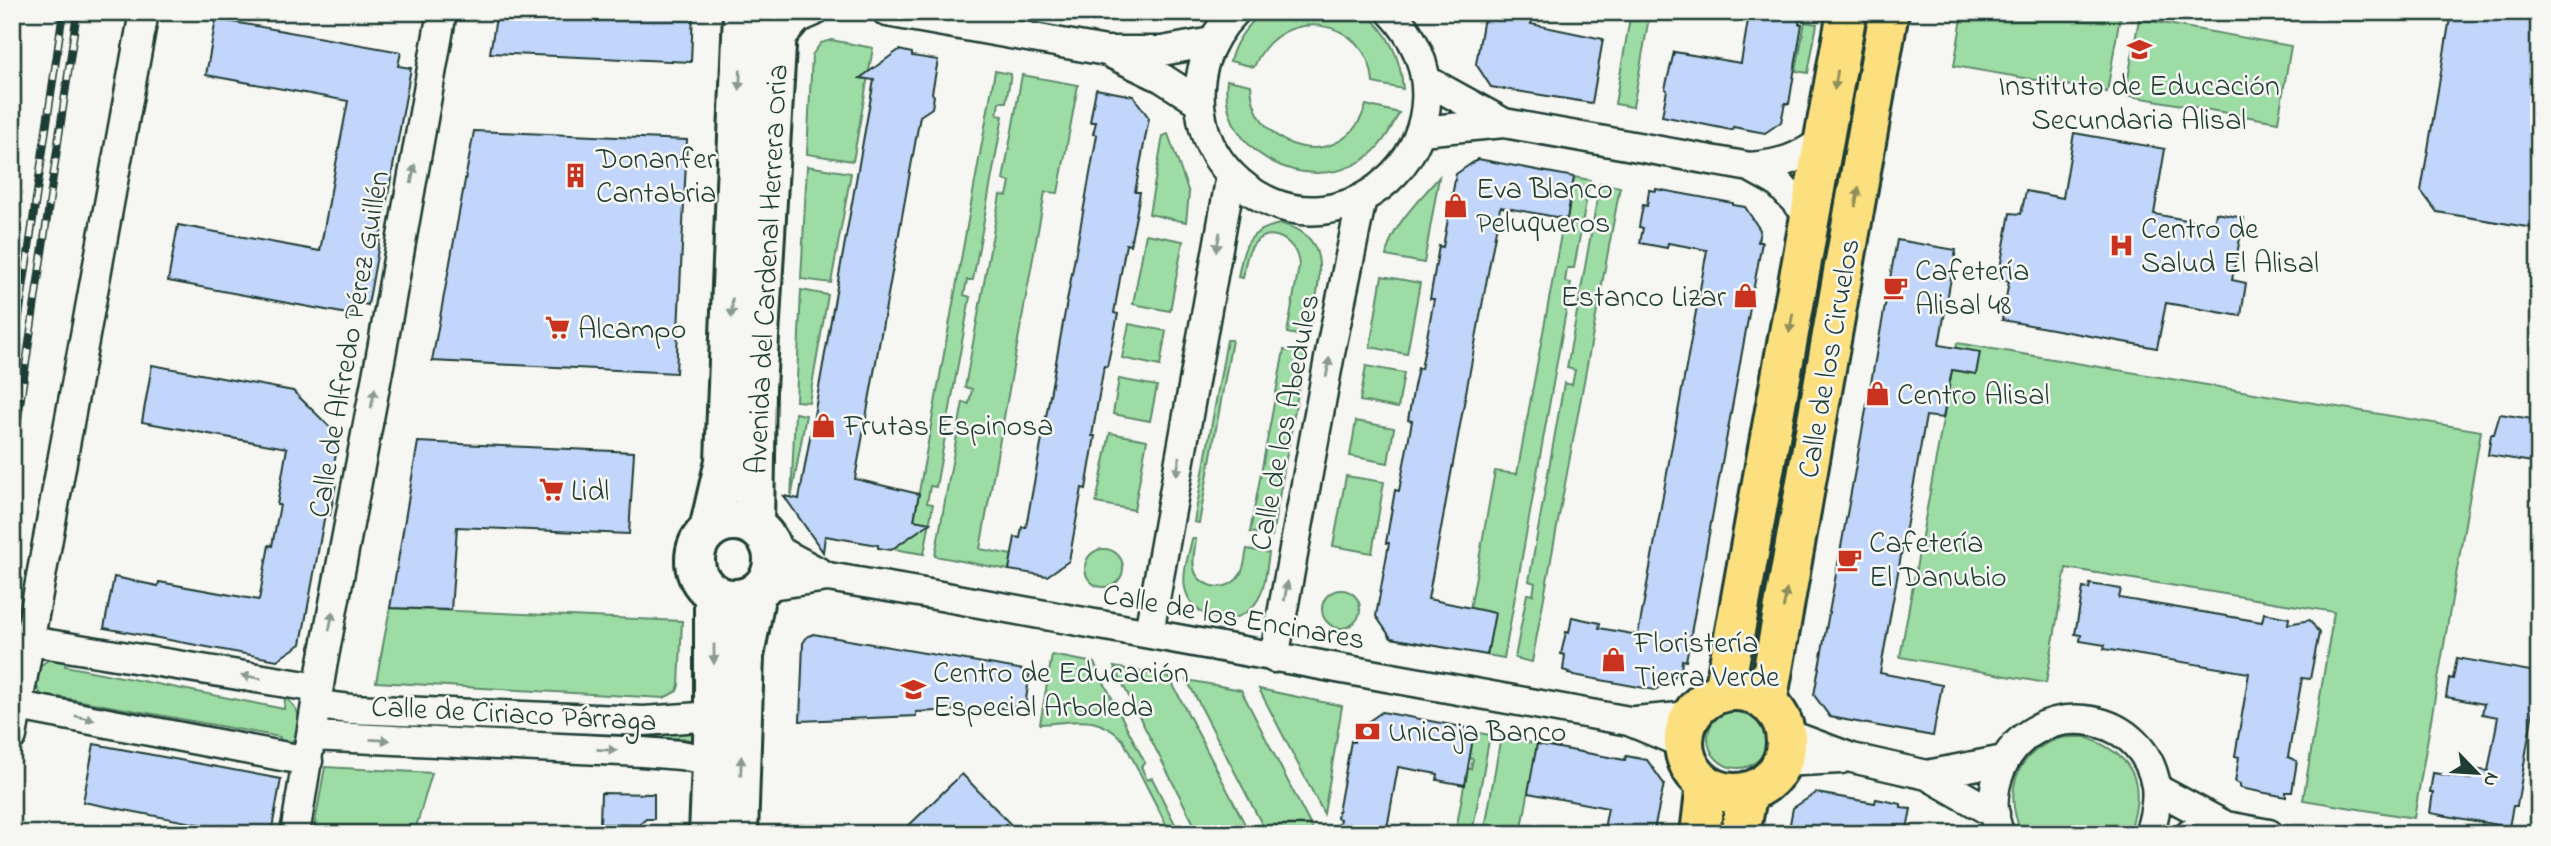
<svg xmlns="http://www.w3.org/2000/svg" width="2551" height="846" font-family="'Indie Flower',sans-serif">
	<style>
		.green { fill: #9edca5; stroke: #5e8c6c; stroke-width: 2 }
		.building { fill: #c2d5fa; stroke: #1f3d34; stroke-width: 2 }
		.lines { fill: none; stroke-linecap: round; stroke-linejoin: round }
		.minor-casing { stroke: #1f3d34; stroke-width: 33 }
		.secondary-casing { stroke: #1f3d34; stroke-width: 44 }
		.primary-casing { stroke: #1f3d34; stroke-width: 44 }
		.minor { stroke: #f6f6f2; stroke-width: 28 }
		.secondary { stroke: #f6f6f2; stroke-width: 38 }
		.primary { stroke: #fce080; stroke-width: 38 }
		.rail-casing { stroke: #1f3d34; stroke-width: 8 }
		.rail { stroke: #f6f6f2; stroke-width: 5; stroke-dasharray: 16; stroke-linecap: butt }
		.oneway { fill: #8a9a93 }
		.oneway2 { fill: #8e8e5a }
		.labels { text-anchor: middle; stroke-width: 5; stroke-linejoin: round; paint-order: stroke }
		.poi-label { font-size: 30px; fill: #1f3d34; stroke: #f6f6f2; text-anchor: start }
		.street-label { font-size: 30px; fill: #1f3d34; stroke: #f6f6f2 }
	</style>
	<rect width="100%" height="100%" fill="#f6f6f2"/>
	<filter id="ink" filterUnits="userSpaceOnUse"><feTurbulence type="fractalNoise" baseFrequency=".0143" numOctaves="2"/><feDisplacementMap in="SourceGraphic" scale="14" xChannelSelector="R" yChannelSelector="G"/><feConvolveMatrix kernelMatrix="1 2 1 2 8 2 1 2 1" color-interpolation-filters="sRGB"/></filter>
	<g filter="url(#ink)">
		<path class="green" d="M1264 12H1363C1388 30 1401 58 1403 89L1373 83C1369 16 1279 3 1254 67L1230 61C1235 41 1247 25 1264 12Z
			M1631 12H1650L1633 107 1615 104Z
			M1864 12H1874L1861 87 1851 85Z
			M1963 12H2098L2120 16 2107 92 1954 66Z
			M2139 19 2291 46 2278 122 2125 95Z
			M1805 22 1817 24 1808 73 1796 71Z
			M831 40 873 48 853 161 807 154 812 55 821 43Z
			M995 71 1011 74 1006 102H999L997 115 1003 116 973 280H967L964 295 970 297 936 487 930 486 927 503 933 504 924 554 893 549 917 521 914 520Z
			M1022 75 1078 85 1058 193 1045 192 980 549 1012 555 1009 570 935 556 963 402 969 404 972 389 965 387 1000 195 1007 196 1010 182 1003 180Z
			M1227 80 1251 85C1253 153 1345 175 1366 105L1399 113C1390 131 1381 148 1363 160 1306 196 1218 153 1227 80Z
			M1848 102 1858 104 1830 254 1820 253Z
			M1168 134 1189 193 1186 222 1149 214 1163 136Z
			M807 166 851 173 831 283 801 279Z
			M1439 177 1424 263 1386 256C1392 224 1419 201 1439 177Z
			M1574 177 1590 180 1574 268H1567L1565 282 1571 283 1504 658 1487 655 1494 613 1470 609 1495 471 1517 474 1564 218H1567Z
			M1600 183 1620 187 1532 662 1515 658 1527 594 1533 595 1535 583 1529 581 1564 383 1572 385 1575 370 1567 368Z
			M1281 224C1340 236 1315 295 1308 337L1287 333 1299 266C1298 238 1264 222 1250 250 1245 258 1245 269 1243 278L1238 277C1244 246 1247 230 1281 224Z
			M1146 234 1183 241 1170 311 1133 304Z
			M1817 269 1827 271 1758 653 1749 652Z
			M1382 276 1420 283 1407 354 1370 347Z
			M801 290 828 295 809 402 796 401Z
			M1129 324 1166 331 1160 366 1122 358Z
			M1227 340H1232L1199 523 1194 522Z
			M1957 343 2481 431 2414 818 2303 800 2334 612 2066 568 2046 683 1900 657Z
			M1284 350 1305 354 1272 536 1250 532Z
			M1366 366 1404 373 1398 408 1360 401Z
			M1119 379 1157 386 1150 421 1113 414Z
			M795 413 806 415 791 499Z
			M1356 421 1394 428 1388 463 1350 456Z
			M1110 433 1147 440 1134 510 1096 503Z
			M1346 476 1384 482 1372 553 1333 546Z
			M1192 539H1196C1195 550 1191 562 1195 572 1203 590 1229 592 1240 575 1245 568 1245 557 1247 549L1269 553C1266 570 1266 591 1254 605 1234 630 1192 620 1185 588 1182 572 1189 554 1192 539Z
			M1085 568a19 19 0 1 1 38 0a19 19 0 1 1-38 0Z
			M1322 609a19 19 0 1 1 38 0a19 19 0 1 1-38 0Z
			M390 608 682 621 679 685 677 691 664 698 376 682Z
			M1052 655 1094 663 1145 763 1141 766 1147 780 1152 778 1180 834H1171L1123 740C1096 713 1076 722 1040 724Z
			M51 658H65V666L284 709 285 698C306 712 307 741 280 746V737L59 697 57 706C34 695 26 673 51 658Z
			M1114 667 1169 677 1250 834H1199Z
			M1187 680 1241 690 1315 834H1267Z
			M1259 689 1342 706 1324 814Z
			M1708 738a30 30 0 1 1 60 0a30 30 0 1 1-60 0Z
			M337 723 631 730 630 736 336 729Z
			M701 727V743L683 738H653L652 731Z
			M1474 732 1490 735 1472 834H1448L1449 829 1456 830 1467 769H1471L1473 759 1469 758Z
			M1501 736 1537 744 1521 834H1484Z
			M2085 737C2135 755 2147 784 2129 833L2022 834C2004 794 2013 755 2057 739 2066 736 2076 737 2085 737Z
			M325 767 432 773 414 834H313Z"/>
		<path class="building" d="M497 12H693L691 62 490 53Z
			M1488 12H1530V15L1532 16 1531 24 1603 39 1592 103 1491 87 1476 64 1484 17 1487 18Z
			M1754 12H1801L1799 24H1802L1789 104 1785 103 1781 122 1765 133 1733 127 1732 130 1726 129 1662 116 1667 90 1665 89 1674 52 1741 63 1749 14 1753 15Z
			M2451 12H2539V229L2437 212 2421 191Z
			M216 19 401 52 398 66 411 68 368 305 355 302 353 315 168 281 178 225 320 251 335 169 348 101 206 75Z
			M899 50 912 53V56L938 60 932 93 934 96 932 108 920 116 855 479 919 494 914 520 930 523 891 550 878 548V545L825 536 823 552 784 496 799 499 874 80 860 78Z
			M1096 89 1133 96 1149 118 1135 192H1140L1136 216 1130 245 1126 244 1114 313 1118 314 1107 367 1104 366 1092 436H1095L1086 489 1082 488 1069 561 1047 576 1009 570 1015 537 1020 538 1022 527H1026L1056 362 1097 135 1093 134 1096 122H1090Z
			M474 131 687 140 676 373 432 361Z
			M2074 133 2165 149 2154 214 2214 225 2216 213 2244 218 2232 280 2246 283 2241 316 2166 303 2157 348 2002 320 2009 281 1998 279 2010 213 2021 214 2026 191 2063 198Z
			M1478 159 1574 177 1567 219 1501 207 1500 208 1428 599 1495 613 1487 655 1391 638 1376 616 1389 543H1386L1395 490 1399 491 1412 421 1408 420 1414 386 1418 368 1421 369 1434 299H1430L1439 246 1443 247 1456 174Z
			M1656 189 1733 203V205L1745 207 1760 230 1758 242H1762L1686 661 1682 660 1681 672 1655 690 1568 674 1569 672 1563 670 1565 655 1561 654 1566 632 1569 633 1572 617 1600 623 1599 628 1638 635 1707 250 1668 243 1667 248 1640 243 1643 228 1639 227 1643 205 1647 206 1649 190 1656 191Z
			M1897 240 1956 250 1939 345 1980 352 1976 374 1952 370 1943 418 1926 416 1880 673 1942 685 1933 736 1830 717 1814 695Z
			M152 365 293 391 339 436 331 482 336 483 330 515 325 514 301 644 277 660 104 628 114 577 158 586 159 582 259 600 269 545 272 546 280 505H277L287 448 142 422Z
			M2500 414 2539 420V463L2488 455 2491 434H2494Z
			M418 442 634 452 629 534 457 527 451 610 390 608Z
			M2090 584 2121 589 2119 598 2262 622 2264 613 2289 618 2288 624 2310 620 2319 633 2310 679 2302 678 2288 757 2297 761 2292 792H2286V797L2240 788V784L2235 782 2239 757 2235 756 2249 673 2104 649 2105 645 2080 641 2081 635 2075 634 2081 600 2083 588 2089 589Z
			M813 634 1030 671 1025 707 916 712V716L800 721 803 643 807 637Z
			M2457 658 2536 672 2533 693H2536L2517 806H2513L2509 827 2430 813 2433 792H2430L2433 773 2471 779 2473 769 2488 771 2498 717 2482 714 2484 704 2446 697 2449 678 2453 679Z
			M1382 712 1468 728V731L1474 732 1465 785 1437 780 1438 774 1398 767 1386 834H1337L1340 819 1337 818 1351 741 1354 742 1356 730Z
			M94 744 281 779 271 834H212L213 827 83 802Z
			M1537 744 1625 760 1626 756 1647 760 1664 784 1653 834H1603L1608 808 1528 793Z
			M962 774 1020 834H900Z
			M601 793 654 794V819H646L639 825 600 824Z
			M1816 793 1875 803 1876 799 1901 804V808L1911 809 1906 834H1788L1793 808Z"/>
		<g class="lines">
			<defs>
				<path id="minor" d="M887 12 1106 51H1162L1212 42
					M1235 12C1206 41 1194 79 1202 119 1206 144 1221 166 1239 182 1347 274 1495 123 1391 12
					M777 42 797 19 813 12
					M1112 54 1162 78 1199 102
					M1426 80 1504 123
					M1421 131 1504 123 1750 167 1777 182 1811 217
					M1750 167C1784 164 1796 159 1825 140
					M772 547 828 577
					M763 586 828 577 924 593 1629 721 1684 744
					M1149 633 1231 175
					M30 641 318 688
					M1274 658 1331 348 1362 198
					M316 705 351 709 644 721 714 716
					M18 706 308 761
					M1635 721 1691 716
					M1785 733 1852 758 1927 775 1995 814
					M12 736 144 12
					M312 736 642 752 681 755 712 761
					M1781 762 1841 759
					M1927 775 2004 760
					M2157 789 2226 826 2269 834
					M295 834 322 667 381 355 442 12
					M2000 834C1991 814 1992 791 2000 771 2029 696 2143 705 2156 786 2158 801 2154 819 2149 834
					M2190 834 2226 826"/>
				<path id="secondary" d="M695 560a39 39 0 1 1 78 0a39 39 0 1 1-78 0Z
					M754 526 756 388 778 12
					M709 530 725 461 743 12
					M709 834 714 716V593
					M738 834 744 656 756 592"/>
				<path id="primary" d="M1684 742a51 51 0 1 1 102 0a51 51 0 1 1-102 0Z
					M1724 692 1847 12
					M1767 703 1889 12
					M1700 834 1706 784
					M1740 834 1748 791"/>
			</defs>
			<use href="#minor" class="minor-casing"/>
			<use href="#secondary" class="secondary-casing"/>
			<use href="#primary" class="primary-casing"/>
			<use href="#minor" class="minor"/>
			<use href="#secondary" class="secondary"/>
			<use href="#primary" class="primary"/>
			<defs>
				<path id="rail" d="M12 365 63 12
					M12 460 77 12"/>
			</defs>
			<use href="#rail" class="rail-casing"/>
			<use href="#rail" class="rail"/>
		</g>
		<defs><path id="oneway-solid" d="M-6-.8H1V-3.2L6.5 0L1 3.2V.8H-6Z" transform="scale(1.75)"/></defs>
		<g class="oneway">
			<use href="#oneway-solid" transform="translate(740 80) rotate(92)"/>
			<use href="#oneway-solid" transform="translate(413 174) rotate(-80)"/>
			<use href="#oneway-solid" transform="translate(1218 242) rotate(101)"/>
			<use href="#oneway-solid" transform="translate(732 308) rotate(92)"/>
			<use href="#oneway-solid" transform="translate(1328 367) rotate(-80)"/>
			<use href="#oneway-solid" transform="translate(373 398) rotate(-79)"/>
			<use href="#oneway-solid" transform="translate(1178 466) rotate(100)"/>
			<use href="#oneway-solid" transform="translate(1286 591) rotate(-80)"/>
			<use href="#oneway-solid" transform="translate(331 621) rotate(-79)"/>
			<use href="#oneway-solid" transform="translate(714 654) rotate(90)"/>
			<use href="#oneway-solid" transform="translate(251 677) rotate(-171)"/>
			<use href="#oneway-solid" transform="translate(85 718) rotate(11)"/>
			<use href="#oneway-solid" transform="translate(380 740) rotate(3)"/>
			<use href="#oneway-solid" transform="translate(607 750) rotate(3)"/>
			<use href="#oneway-solid" transform="translate(741 766) rotate(-88)"/>
		</g>
		<g class="oneway2">
			<use href="#oneway-solid" transform="translate(1836 80) rotate(100)"/>
			<use href="#oneway-solid" transform="translate(1857 197) rotate(-80)"/>
			<use href="#oneway-solid" transform="translate(1791 323) rotate(101)"/>
			<use href="#oneway-solid" transform="translate(1785 599) rotate(-80)"/>
		</g>
	</g>
	<defs>
		<symbol id="school-bare" viewBox="-9 -9 18 18"><path d="M0-5L7-2L0 1L-7-2ZM-4 1L0 2.5L4 1V4Q0 6-4 4Z" fill="#c8321e" stroke="#f6f6f2" stroke-width="2.5" paint-order="stroke"/></symbol>
		<symbol id="building-bare" viewBox="-9 -9 18 18"><path d="M-4-6H4V6H1V3H-1V6H-4ZM-2.5-4.3h1.7v1.8h-1.7ZM.8-4.3h1.7v1.8H.8ZM-2.5-1h1.7V.8h-1.7ZM.8-1h1.7V.8H.8Z" fill="#c8321e" stroke="#f6f6f2" stroke-width="2.5" paint-order="stroke"/></symbol>
		<symbol id="shop-bare" viewBox="-9 -9 18 18"><path d="M-5-2.5h2.3a2.7 3.5 0 0 1 5.4 0H5L5.5 6h-11ZM-1.5-2.5h3a1.5 2.3 0 0 0-3 0Z" fill="#c8321e" stroke="#f6f6f2" stroke-width="2.5" paint-order="stroke"/></symbol>
		<symbol id="hospital-bare" viewBox="-9 -9 18 18"><path d="M-5-5h3v3.5h4V-5h3V5h-3V1.5h-4V5h-3Z" fill="#c8321e" stroke="#f6f6f2" stroke-width="2.5" paint-order="stroke"/></symbol>
		<symbol id="cafe-bare" viewBox="-9 -9 18 18"><path d="M-5.5-4.5H6V0H3Q3 3.5 0 3.5H-2.5Q-5.5 3.5-5.5 0ZM3-3.2v2h1.7v-2ZM-6 4.5H4V6H-6Z" fill="#c8321e" stroke="#f6f6f2" stroke-width="2.5" paint-order="stroke"/></symbol>
		<symbol id="supermarket-bare" viewBox="-9 -9 18 18"><path d="M-6-5.5h2.5l.6 2H6L4.5 2H-2.5L-4.4-4H-6ZM-1.5 3.2a1.3 1.3 0 1 0 .1 0ZM3 3.2a1.3 1.3 0 1 0 .1 0Z" fill="#c8321e" stroke="#f6f6f2" stroke-width="2.5" paint-order="stroke"/></symbol>
		<symbol id="bank-bare" viewBox="-9 -9 18 18"><path d="M-6-4H6V4H-6ZM0-2.3a2.3 2.3 0 1 0 0 4.6a2.3 2.3 0 1 0 0-4.6Z" fill="#c8321e" stroke="#f6f6f2" stroke-width="2.5" paint-order="stroke"/></symbol>
	</defs>
	<g fill-rule="evenodd">
		<use href="#school-bare" x="2122" y="32" width="35" height="35"/>
		<use href="#building-bare" x="558" y="158" width="35" height="35"/>
		<use href="#shop-bare" x="1438" y="188" width="35" height="35"/>
		<use href="#hospital-bare" x="2104" y="228" width="35" height="35"/>
		<use href="#cafe-bare" x="1878" y="270" width="35" height="35"/>
		<use href="#shop-bare" x="1728" y="278" width="35" height="35"/>
		<use href="#supermarket-bare" x="540" y="310" width="35" height="35"/>
		<use href="#shop-bare" x="1860" y="376" width="35" height="35"/>
		<use href="#shop-bare" x="806" y="408" width="35" height="35"/>
		<use href="#supermarket-bare" x="534" y="472" width="35" height="35"/>
		<use href="#cafe-bare" x="1832" y="542" width="35" height="35"/>
		<use href="#shop-bare" x="1596" y="642" width="35" height="35"/>
		<use href="#school-bare" x="896" y="672" width="35" height="35"/>
		<use href="#bank-bare" x="1350" y="714" width="35" height="35"/>
	</g>
	<g class="labels">
		<g class="poi-label">
			<text x="2139" y="95" text-anchor="middle">Instituto de Educación<tspan x="2139" dy="34">Secundaria Alisal</tspan></text>
			<text x="596" y="168">Donanfer<tspan x="596" dy="34">Cantabria</tspan></text>
			<text x="1476" y="198">Eva Blanco<tspan x="1476" dy="34">Peluqueros</tspan></text>
			<text x="2141" y="238">Centro de<tspan x="2141" dy="34">Salud El Alisal</tspan></text>
			<text x="1915" y="280">Cafetería<tspan x="1915" dy="34">Alisal 48</tspan></text>
			<text x="1726" y="306" text-anchor="end">Estanco Lizar</text>
			<text x="578" y="338">Alcampo</text>
			<text x="1897" y="404">Centro Alisal</text>
			<text x="844" y="435">Frutas Espinosa</text>
			<text x="571" y="500">Lidl</text>
			<text x="1869" y="552">Cafetería<tspan x="1869" dy="34">El Danubio</tspan></text>
			<text x="1634" y="652">Floristería<tspan x="1634" dy="34">Tierra Verde</tspan></text>
			<text x="933" y="682">Centro de Educación<tspan x="933" dy="34">Especial Arboleda</tspan></text>
			<text x="1388" y="741">Unicaja Banco</text>
		</g>
		<g class="street-label">
			<text transform="translate(766 269) rotate(-87)" y="10">Avenida del Cardenal Herrera Oria</text>
			<text transform="translate(348 344) rotate(-80)" y="10">Calle de Alfredo Pérez Guillén</text>
			<text transform="translate(1828 358) rotate(-80)" y="10">Calle de los Ciruelos</text>
			<text transform="translate(1284 422) rotate(-79)" y="10">Calle de los Abedules</text>
			<text transform="translate(1234 616) rotate(10)" y="10">Calle de los Encinares</text>
			<text transform="translate(514 713) rotate(3)" y="10">Calle de Ciriaco Párraga</text>
		</g>
	</g>
	<rect width="2551" height="846" fill="none" stroke="#f6f6f2" stroke-width="42"/>
	<rect x="21" y="21" width="2509" height="804" fill="none" stroke="#1f3d34" stroke-width="2.5" filter="url(#ink)"/>
	<g transform="translate(2477 773) rotate(115)" stroke="#f6f6f2" stroke-width="5" paint-order="stroke">
	<path d="M0-5L12 26L0 18L-12 26Z" fill="#1f3d34"/>
	<text y="-10" font-size="19" font-weight="bold" text-anchor="middle" fill="#1f3d34">N</text>
	</g>
</svg>
